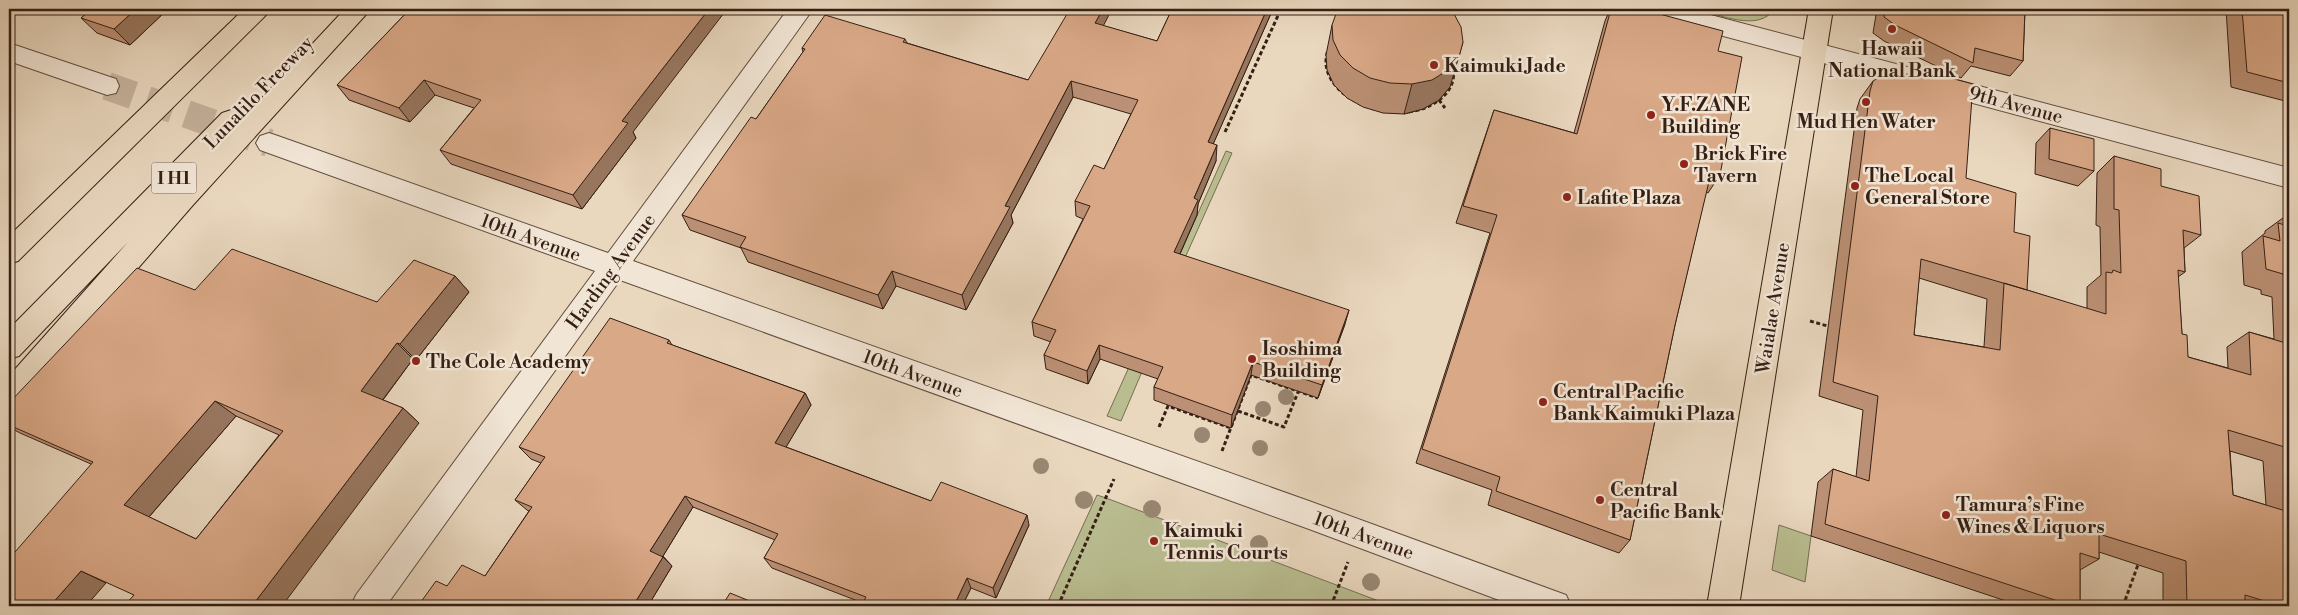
<svg xmlns="http://www.w3.org/2000/svg" width="2298" height="615" font-family="'Libre Bodoni',serif">
	<style>
		.green { fill: #b9bd90; stroke: #776e52 }
		.lines { fill: none; stroke-linecap: round; stroke-linejoin: round }
		.minor-tunnel { stroke: #c5b29c; stroke-width: 28; stroke-dasharray: 28 14; stroke-linecap: butt }
		.minor-casing { stroke: #624d3e; stroke-width: 2 }
		.major-casing { stroke: #351f14; stroke-width: 2 }
		.highway-casing { stroke: #351f14; stroke-width: 2 }
		.path { stroke: #351f14; stroke-width: 3; stroke-dasharray: 4 2.5; stroke-linecap: butt }
		.minor { fill: #f1e5d5; fill-rule: evenodd }
		.major { fill: #e9d7be; fill-rule: evenodd }
		.highway { fill: #e9d7be; fill-rule: evenodd }
		.tree { fill: #988772 }
		.wall { fill: #bb9074; stroke: #351f14; fill-rule: evenodd }
		.shaded-wall { fill: #98765e; stroke: #351f14 }
		.building { fill: #d9a887; stroke: #351f14; fill-rule: evenodd }
		.poi-dot { fill: #8f2418; stroke: #f1e5d5; stroke-width: 2 }
		.labels { text-anchor: middle; stroke-width: 5; stroke-linejoin: round; paint-order: stroke }
		.shield { fill: #f1e5d5; stroke: #6d5a4e; stroke-width: 1 }
		.shield-label { font-size: 18px; font-weight: bold; fill: #351f14 }
		.poi-label { font-size: 19px; font-weight: bold; fill: #351f14; stroke: #f1e5d5; text-anchor: start }
		.street-label { font-size: 19px; fill: #351f14; stroke: #f1e5d5 }
	</style>
	<rect width="100%" height="100%" fill="#e9d7be"/>
	<filter id="stains"><feTurbulence type="fractalNoise" baseFrequency=".004" numOctaves="4"/><feColorMatrix values="0 0 0 0 .2 0 0 0 0 .09 0 0 0 0 .02 0 0 0 .5 -.17"/></filter>
	<radialGradient id="worn" r=".72"><stop offset=".6" stop-color="#630" stop-opacity="0"/><stop offset="1" stop-color="#630" stop-opacity=".3"/></radialGradient>
	<path class="green" d="M1696 9H1774C1759 33 1718 14 1696 9Z
		M1226 151 1232 153 1180 269 1158 334 1121 421 1107 416Z
		M1097 495 1106 498 1392 606H1046Z
		M1779 525 1811 536 1805 582 1772 570Z"/>
	<g class="lines">
		<path class="minor-tunnel" d="M107 86 269 143"/>
		<defs>
			<path id="minor" d="M788 9H813L633 261 1309 501 1555 591 1566 595 1571 606H1515L1309 529 620 280 386 606H351L356 595 595 271 260 150 256 143 260 136 269 133 278 136 608 253Z
				M1644 9H1688L2289 168V188L1656 18 1648 15Z
				M9 43 116 79 119 86 116 93 107 95 9 61Z"/>
			<path id="major" d="M1809 9H1833L1739 606H1707Z"/>
			<path id="highway" d="M244 9H270L266 15 18 261 9 264V236Z
				M345 9H371L193 205 19 405 9 409V376L128 242 19 356 9 359V329L222 113 231 110 240 113 243 118Z"/>
		</defs>
		<use href="#minor" class="minor-casing"/>
		<use href="#major" class="major-casing"/>
		<use href="#highway" class="highway-casing"/>
		<path class="path" d="M1374 17C1386 17 1400 17 1412 21 1441 32 1473 75 1439 100 1393 136 1296 88 1335 38 1338 34 1341 29 1345 27 1354 21 1364 20 1374 17Z
			M1439 100 1445 108
			M1225 132 1281 9
			M1810 321 1831 327
			M1238 411 1284 427 1298 392
			M1159 427 1168 406 1231 428
			M1222 451 1251 375 1318 398
			M1058 606 1114 479
			M1331 606 1348 562
			M2123 606 2139 562"/>
		<use href="#minor" class="minor"/>
		<use href="#major" class="major"/>
		<use href="#highway" class="highway"/>
	</g>
	<g class="tree">
		<circle cx="1286" cy="397" r="8"/>
		<circle cx="1263" cy="409" r="8"/>
		<circle cx="1202" cy="435" r="8"/>
		<circle cx="1260" cy="448" r="8"/>
		<circle cx="1041" cy="466" r="8"/>
		<circle cx="1084" cy="500" r="9"/>
		<circle cx="1152" cy="509" r="9"/>
		<circle cx="1259" cy="544" r="9"/>
		<circle cx="1371" cy="582" r="9"/>
	</g>
	<path class="wall" d="M73 9H168L130 45 97 33 81 18 86 14Z
		M410 9 633 132 636 138 582 209 451 164 440 150 474 108 435 95 410 122 349 100 337 85Z
		M1172 9H1273L1213 144 1216 161 1198 204 1197 215 1180 254 1345 324 1318 398 1251 375 1231 428 1154 400V387L1158 379 1100 359 1088 384 1046 369 1044 355 1051 342 1034 336 1032 322 1083 219 1076 216 1075 201 1104 169 1131 114 1073 97 1011 215 1013 223 966 310 896 286 883 309 748 262 741 248 690 230 682 215 756 119 803 52 802 48 905 39 907 43 1028 80 1104 26 1157 41Z
		M1610 9H1641L1718 51 1720 175 1708 193 1706 192 1675 325 1630 540 1619 553 1488 505 1492 490 1416 463 1490 233 1456 223 1494 110 1574 133 1605 21Z
		M1877 9H2025L2023 61 2010 76 1971 66 1961 78 1884 41 1873 33Z
		M2226 9H2289V102L2231 87Z
		M1332 25 1450 87 1439 100 1423 109 1404 114 1383 113 1363 107 1347 98 1334 85 1327 70 1326 55Z
		M1873 81 1966 178 2014 232 2027 290 2087 309V287L2101 275 2100 227 2096 225 2097 173 2114 156 2161 186 2201 235 2184 248 2185 272 2178 277 2182 334 2188 357 2228 368 2227 347 2249 332 2274 339 2272 297 2261 294V290L2244 285 2242 252 2265 233V231L2287 215 2289 214V606H2163V573L2099 552V559L2080 570V606H2021L1811 536 1818 482 1833 469 1856 477 1863 410 1819 396 1857 108 1860 99ZM1919 278 1987 299 1984 347 1914 335ZM2230 451 2263 461 2266 505 2233 495Z
		M2050 128 2094 171 2078 186 2035 174 2036 143Z
		M455 276 469 292 416 360 413 359 383 400 403 408 419 423 133 595 91 464 20 433 9 427V403L195 290 377 302ZM236 416 279 435 196 539 149 517Z
		M669 340 672 345 805 393 811 405 786 447 931 501 1029 525 996 598 971 588 962 606H861L863 603 772 568 764 558 775 540 693 507 663 556 672 566 648 606H418L447 586 485 576 529 511 527 510 515 500 541 463 531 459 519 447Z"/>
	<path class="shaded-wall" d="M136 9H168L130 45 114 29Z
		M709 9H727L633 132 636 138 582 209 573 195 622 121Z
		M1103 9H1112L1096 40 1095 23Z
		M1267 9H1273L1207 158 1208 142Z
		M1463 42 1450 87 1439 100 1423 109 1404 114 1412 84Z
		M424 80 435 95 410 122 399 108Z
		M1071 81 1073 97 1011 215 1013 223 966 310 962 295 1005 206Z
		M1217 145 1216 161 1198 204 1197 215 1174 267V252L1194 198Z
		M892 271 896 286 883 309 878 295Z
		M455 276 469 292 416 360 400 344Z
		M1349 310 1345 324 1318 398 1322 385Z
		M397 343 413 359 378 406 361 391Z
		M1099 345 1100 359 1088 384 1087 371Z
		M1253 362 1251 375 1231 428 1232 415Z
		M805 393 811 405 782 454 775 443Z
		M215 401 236 416 148 518 124 505Z
		M403 408 419 423 282 606H252Z
		M685 496 693 507 660 561 650 551Z
		M1027 515 1029 525 996 598 993 588Z
		M663 557 672 566 648 606H633Z
		M81 571 106 583 86 606H50Z
		M967 578 971 588 962 606H954Z"/>
	<path class="building" d="M92 9H136L114 29 81 18Z
		M410 9H709L622 121 628 123 573 195 440 150 481 100 424 80 399 108 337 85Z
		M1070 9H1103L1095 23 1157 41 1172 9H1267L1208 142 1217 145 1194 198 1198 200 1174 252 1349 310 1322 385 1253 362 1232 415 1154 387 1163 367 1099 345 1087 371 1044 355 1056 330 1032 322 1090 206 1075 201 1094 165 1104 169 1138 100 1071 81 1005 206 1010 207 962 295 892 271 878 295 740 247 746 237 682 215 751 117 756 119 805 49 802 48 825 15 905 39 903 42 1028 80Z
		M1339 9H1449L1453 12 1461 27 1463 42 1459 57 1448 70 1432 80 1412 84 1390 83 1370 78 1353 68 1340 55 1333 40 1332 25 1337 11Z
		M1611 9H1641L1723 31 1718 51 1742 57 1720 175 1711 173 1675 325 1630 540 1496 491 1500 477 1422 449 1497 215 1463 206 1494 110 1577 134Z
		M1886 9H2025L2023 61 1975 48 1973 63 1895 25 1884 17Z
		M2242 9H2289V83L2247 72Z
		M1928 72 1973 84 1966 178 2016 193 2014 232 2030 236 2027 290 1921 259 1914 335 2000 350 2004 283 2106 314V272L2112 273 2113 270 2121 273 2119 210 2114 209V156L2161 169V186L2199 196 2201 235 2183 230 2185 272 2178 270 2182 334 2187 335 2188 357 2251 375 2249 332 2289 344V471L2288 448 2228 430 2233 495 2289 512V606H2281L2245 595V606H2187L2186 561 2099 534V559L2080 553V606H2073L1825 524 1833 469 1869 481 1878 396 1833 382 1870 91 1873 81 1880 77Z
		M2050 128 2094 139V171L2049 159Z
		M2287 215 2289 216V280L2284 278 2283 274 2266 269 2263 236 2280 241 2278 223 2288 226Z
		M232 249 377 302 414 260 455 276 400 344 397 343 361 391 403 408 252 606H124L134 595 81 571 50 606H9V559L93 462 9 425V403L137 268 195 290ZM215 401 283 431 196 539 124 505Z
		M610 318 669 340 667 343 805 393 775 443 931 501 941 482 1027 515 993 588 967 578 954 606H861L866 597 764 558 778 534 685 496 650 551 663 557 633 606H635H418L436 581 447 586 462 565 485 576 532 507 515 500 545 457 519 447Z
		M730 593 762 606H722Z"/>
	<g class="poi-dot">
		<circle cx="1892" cy="29" r="5"/>
		<circle cx="1434" cy="65" r="5"/>
		<circle cx="1866" cy="102" r="5"/>
		<circle cx="1651" cy="115" r="5"/>
		<circle cx="1684" cy="164" r="5"/>
		<circle cx="1855" cy="186" r="5"/>
		<circle cx="1567" cy="197" r="5"/>
		<circle cx="1252" cy="359" r="5"/>
		<circle cx="416" cy="361" r="5"/>
		<circle cx="1543" cy="402" r="5"/>
		<circle cx="1600" cy="500" r="5"/>
		<circle cx="1946" cy="515" r="5"/>
		<circle cx="1154" cy="541" r="5"/>
	</g>
	<g class="labels">
		<rect class="shield" x="151.5" y="162.5" width="45" height="31" rx="4"/>
		<g class="shield-label">
			<text x="174" y="184">I H1</text>
		</g>
		<g class="poi-label">
			<text x="1892" y="55" text-anchor="middle">Hawaii<tspan x="1892" dy="22">National Bank</tspan></text>
			<text x="1444" y="72">Kaimuki Jade</text>
			<text x="1661" y="111">Y.F.ZANE<tspan x="1661" dy="22">Building</tspan></text>
			<text x="1866" y="128" text-anchor="middle">Mud Hen Water</text>
			<text x="1694" y="160">Brick Fire<tspan x="1694" dy="22">Tavern</tspan></text>
			<text x="1865" y="182">The Local<tspan x="1865" dy="22">General Store</tspan></text>
			<text x="1577" y="204">Lafite Plaza</text>
			<text x="1262" y="355">Isoshima<tspan x="1262" dy="22">Building</tspan></text>
			<text x="426" y="368">The Cole Academy</text>
			<text x="1553" y="398">Central Pacific<tspan x="1553" dy="22">Bank Kaimuki Plaza</tspan></text>
			<text x="1610" y="496">Central<tspan x="1610" dy="22">Pacific Bank</tspan></text>
			<text x="1956" y="511">Tamura’s Fine<tspan x="1956" dy="22">Wines &amp; Liquors</tspan></text>
			<text x="1164" y="537">Kaimuki<tspan x="1164" dy="22">Tennis Courts</tspan></text>
		</g>
		<g class="street-label">
			<text transform="translate(258 92) rotate(-46)" y="7">Lunalilo Freeway</text>
			<text transform="translate(2016 104) rotate(15)" y="7">9th Avenue</text>
			<text transform="translate(531 237) rotate(20)" y="7">10th Avenue</text>
			<text transform="translate(610 271) rotate(-54)" y="7">Harding Avenue</text>
			<text transform="translate(1772 308) rotate(-81)" y="7">Waialae Avenue</text>
			<text transform="translate(913 373) rotate(20)" y="7">10th Avenue</text>
			<text transform="translate(1364 535) rotate(20)" y="7">10th Avenue</text>
		</g>
	</g>
	<rect width="2298" height="615" fill="none" stroke="#e9d7be" stroke-width="30"/>
	<rect x="10" y="10" width="2278" height="595" fill="none" stroke="#351f14" stroke-width="2.5"/>
	<rect x="15" y="15" width="2268" height="585" fill="none" stroke="#351f14"/>
	<rect width="100%" height="100%" filter="url(#stains)"/>
	<rect width="100%" height="100%" fill="url(#worn)"/>
</svg>
